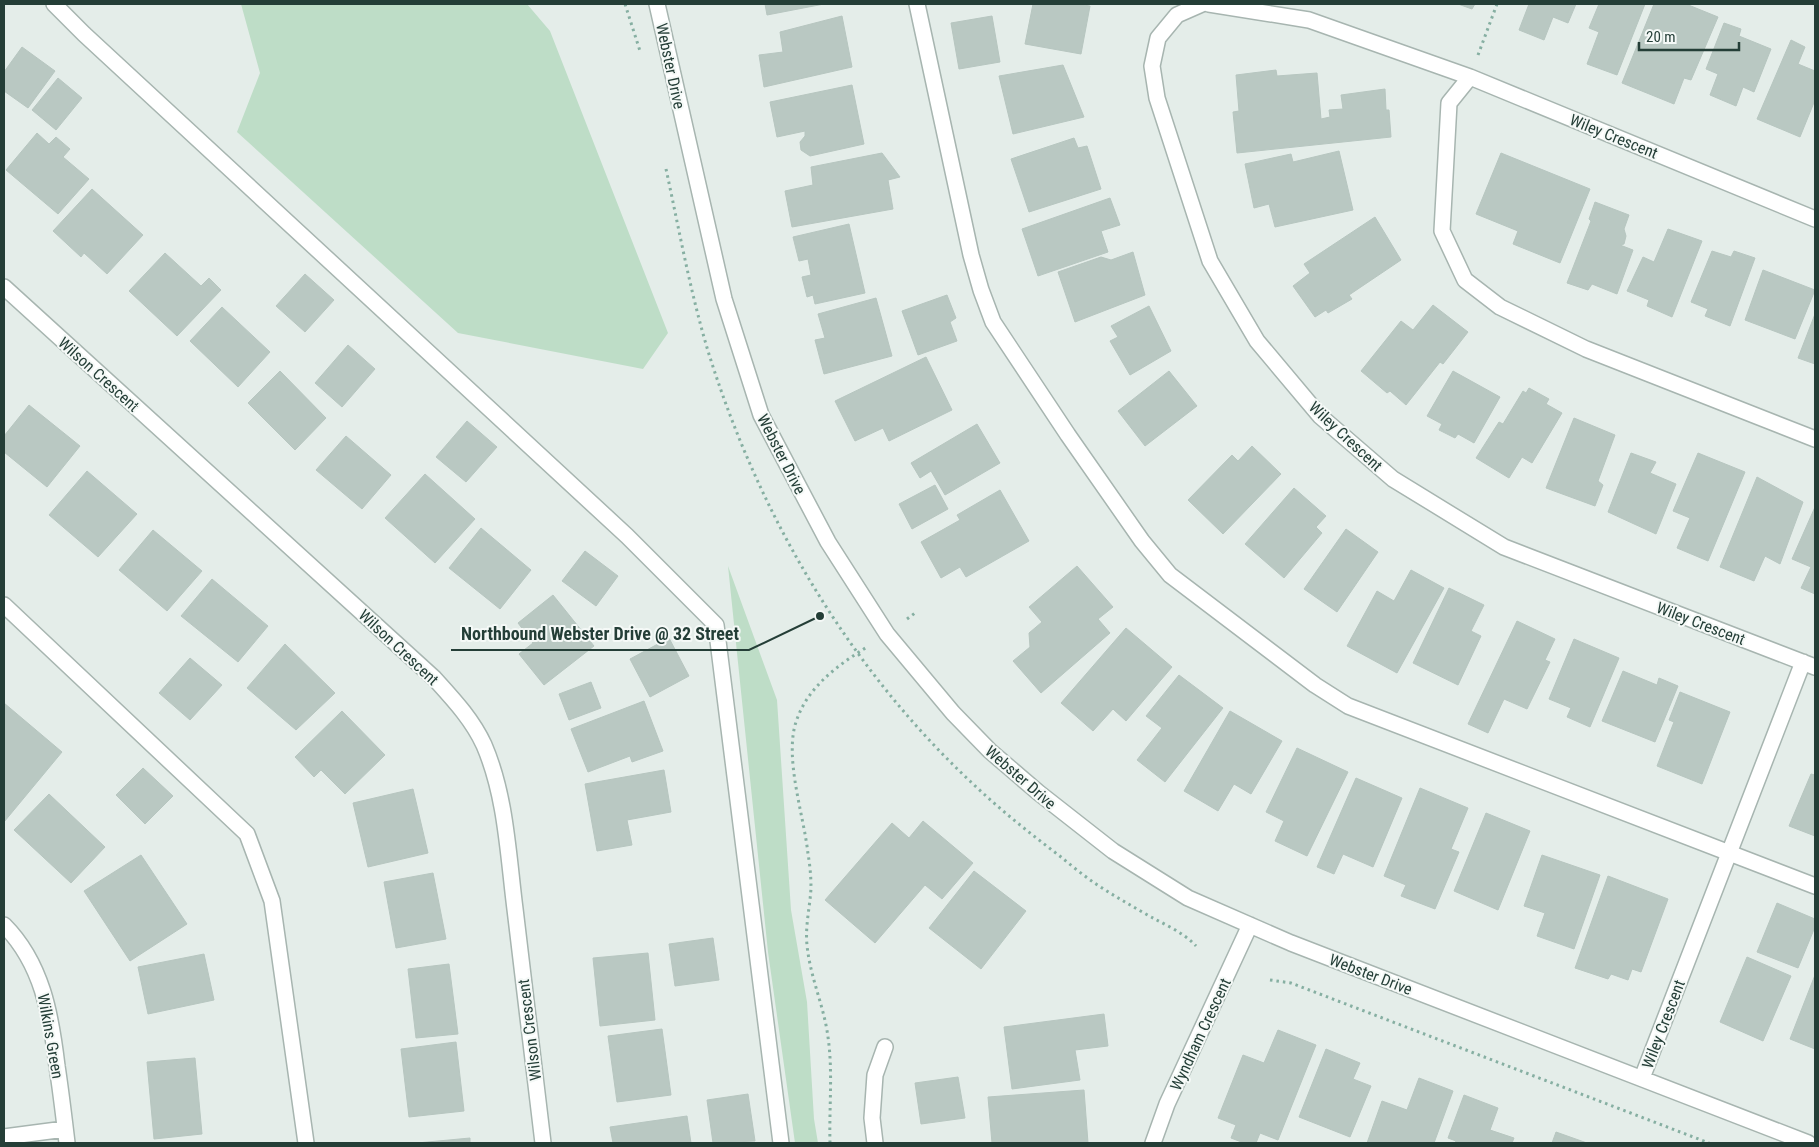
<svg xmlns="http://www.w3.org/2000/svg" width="1819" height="1147" font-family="'Roboto Condensed',sans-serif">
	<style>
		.green { fill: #beddc7 }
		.building { fill: #b9c8c2; stroke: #b7c6c0 }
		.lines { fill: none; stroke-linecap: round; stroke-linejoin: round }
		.minor-casing { stroke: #a7b5b0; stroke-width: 18 }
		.path { stroke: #86afa2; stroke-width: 3; stroke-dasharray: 2.5 4; stroke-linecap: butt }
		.minor { stroke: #fff; stroke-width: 15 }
		.labels { text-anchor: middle; stroke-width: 4; stroke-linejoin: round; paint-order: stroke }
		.street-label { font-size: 16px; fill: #243e37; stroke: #f5f9f7 }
		.leader { fill: none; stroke: #243e37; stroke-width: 2 }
		.callout-dot { fill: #243e37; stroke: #f5f9f7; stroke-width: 2 }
		.callout-label { font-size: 18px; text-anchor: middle; font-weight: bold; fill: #243e37; stroke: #f5f9f7; stroke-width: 4; stroke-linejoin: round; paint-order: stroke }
	</style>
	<rect width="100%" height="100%" fill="#e4ede9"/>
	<path class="green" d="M241 4H527L550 31 668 333 643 369 458 333 237 132 260 73Z
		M728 566 777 700 791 910 807 1002 814 1119 818 1143H795L768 952Z"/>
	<path class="building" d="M765 4H824L767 15Z
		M1033 4H1077L1090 6 1081 54 1025 44Z
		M1458 4H1475L1472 9Z
		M1529 4H1576L1568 23 1553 17 1544 40 1519 30Z
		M1599 4H1645L1617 75 1587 64 1599 32 1589 28Z
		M1654 4H1686L1718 17 1691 80 1684 78 1674 104 1622 83Z
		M842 16 852 67 764 87 759 55 783 52 780 32Z
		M992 16 1000 62 959 69 951 23Z
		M1724 23 1741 29 1739 36 1771 49 1754 92 1743 87 1736 106 1710 95 1718 74 1706 69Z
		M1791 40 1805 47 1798 64 1815 71V100L1800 137 1757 119Z
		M22 47 55 71 28 108 4 91V72Z
		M1063 65 1084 117 1013 134 999 76Z
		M1276 70 1277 76 1317 73 1321 119 1330 117 1329 110 1343 109 1341 95 1385 89 1386 110H1389L1391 137 1237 153 1233 112 1239 111 1236 75Z
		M58 78 82 98 56 130 32 110Z
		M852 85 864 144 810 156 801 150 800 142 805 136V131L777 137 770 102Z
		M37 133 49 144 56 137 70 149 63 157 89 179 58 214 6 170Z
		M1074 138 1078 148 1087 146 1101 189 1029 212 1011 159Z
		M1339 151 1353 210 1275 227 1269 204 1254 208 1245 164 1291 154 1293 162Z
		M882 153 900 177 888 180 893 209 792 227 785 191 813 185 811 167Z
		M1501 153 1590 189 1560 263 1513 244 1518 231 1476 214Z
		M92 189 143 235 107 274 84 253 81 257 53 231Z
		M1110 198 1120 225 1101 231 1108 252 1038 276 1022 229Z
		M1595 202 1629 215 1624 229 1626 236 1624 244 1620 245 1633 250 1617 294 1592 284 1588 290 1567 283 1591 221 1589 219Z
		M1375 217 1401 260 1349 295 1352 299 1328 313 1326 310 1315 317 1293 286 1310 273 1304 264Z
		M849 224 865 293 815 304 813 295 807 297 802 277 811 275 808 259 799 261 793 237Z
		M1668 229 1702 241 1672 317 1647 306 1649 300 1627 291 1643 257 1654 262Z
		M1712 251 1731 257 1734 251 1755 258 1730 326 1705 316 1708 309 1691 302Z
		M1133 252 1145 295 1075 322 1058 272 1101 257 1111 260Z
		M165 253 201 286 209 278 221 290 177 336 129 291Z
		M1763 270 1815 290 1795 339 1745 320Z
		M305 274 334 300 305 332 276 306Z
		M947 295 956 318 950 322 957 341 918 355 902 311Z
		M876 298 892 356 824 374 815 340 825 338 818 314Z
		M1433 305 1468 332 1443 364 1440 362 1406 405 1390 391 1387 393 1361 371 1401 321 1413 330Z
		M1149 306 1171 351 1130 375 1110 341 1118 337 1111 326Z
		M222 307 270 352 238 387 190 341Z
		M1815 314V364L1798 358Z
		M348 345 375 369 342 407 315 383Z
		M926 357 952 410 889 441 883 428 855 441 835 401Z
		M280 371 326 418 295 450 248 403Z
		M1169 371 1197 406 1145 446 1118 411Z
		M1453 371 1500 397 1474 443 1458 434 1455 438 1439 430 1442 424 1427 416Z
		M1529 388 1549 399 1546 404 1562 413 1532 463 1522 457 1509 478 1476 458 1499 422 1503 424 1523 391 1526 393Z
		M29 405 80 446 47 487 4 452V436Z
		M1574 418 1615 435 1598 481 1603 485 1595 506 1546 488Z
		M467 421 497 447 466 482 436 457Z
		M977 424 1000 463 945 495 931 471 920 478 911 463Z
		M346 436 391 475 362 509 316 470Z
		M1252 446 1281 474 1223 534 1188 500 1232 455 1238 461Z
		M1631 453 1656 462 1650 473 1676 484 1656 534 1608 512Z
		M1698 453 1745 472 1708 561 1677 548 1690 518 1673 511Z
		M87 471 137 514 98 557 49 515Z
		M425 474 475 519 435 563 385 518Z
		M1757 477 1803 502 1780 564 1765 556 1754 581 1720 567Z
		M935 485 948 509 912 529 899 504Z
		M1294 488 1326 516 1316 527 1322 533 1284 578 1245 544Z
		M1000 490 1029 541 966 577 960 567 941 578 921 542 960 520 957 515Z
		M1815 507V594L1801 588 1811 567 1792 559Z
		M481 528 531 570 500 609 449 568Z
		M1346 529 1378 552 1337 612 1304 589Z
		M153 530 202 571 167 611 119 570Z
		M585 551 618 576 596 606 562 581Z
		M1077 566 1113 607 1098 619 1110 633 1041 693 1013 661 1030 647 1029 633 1042 622 1029 607Z
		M1411 570 1444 588 1397 673 1347 646 1377 591 1394 601Z
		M212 579 268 626 238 662 181 616Z
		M1449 588 1484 605 1471 631 1481 636 1458 685 1413 663Z
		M553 595 594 646 544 685 519 654 533 643 518 623Z
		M1517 621 1555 639 1545 660 1550 662 1527 709 1504 699 1488 733 1468 724Z
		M1126 628 1172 667 1126 721 1113 709 1093 731 1061 703Z
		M669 638 689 676 650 697 630 659Z
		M1574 639 1619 658 1590 727 1567 717 1571 708 1549 699Z
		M285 644 335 693 296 730 247 688Z
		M190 658 222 685 190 720 159 693Z
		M1623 671 1657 685 1659 678 1678 686 1655 742 1602 721Z
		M1179 675 1223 708 1165 782 1137 760 1162 728 1146 716Z
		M591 682 601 708 569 720 559 694Z
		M1680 692 1730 712 1702 784 1657 766 1674 722 1669 720Z
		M644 701 663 751 632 762 630 756 588 772 571 729Z
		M4 703 62 752 4 822Z
		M342 711 385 755 345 794 321 770 314 777 295 757Z
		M1230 711 1282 741 1251 794 1234 784 1218 811 1184 791Z
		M1297 748 1348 772 1307 856 1275 841 1284 821 1266 812Z
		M143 768 173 796 145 824 116 795Z
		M664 770 671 812 627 820 632 845 597 851 585 784Z
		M1811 774 1815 775V836L1789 826Z
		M1356 778 1402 798 1373 867 1343 854 1334 874 1317 867Z
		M1420 788 1468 808 1451 849 1459 852 1435 909 1401 896 1406 885 1384 876Z
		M413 789 428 853 368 867 353 803Z
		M49 794 105 847 71 883 14 830Z
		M1486 813 1530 831 1498 910 1454 891Z
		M923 821 973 863 942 899 925 885 875 943 825 900 892 823 909 838Z
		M141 855 187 924 130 961 84 891Z
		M1542 855 1600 875 1574 949 1537 936 1545 913 1524 906Z
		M974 871 1026 911 981 969 929 928Z
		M433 873 446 939 396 948 384 882Z
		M1608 876 1668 899 1641 972 1632 969 1628 980 1611 974 1608 979 1575 968Z
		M1777 903 1815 919V927L1798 968 1757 952Z
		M713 938 719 980 675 986 669 944Z
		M648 953 655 1020 600 1026 593 958Z
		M204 954 214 1000 148 1014 138 967Z
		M1747 957 1791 976 1763 1041 1720 1022Z
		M449 964 458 1034 416 1038 408 969Z
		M1815 975V1049L1790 1039Z
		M1104 1014 1108 1046 1075 1050 1080 1080 1012 1089 1004 1027Z
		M662 1029 671 1095 617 1102 608 1036Z
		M1278 1030 1316 1045 1278 1140 1260 1133 1256 1143H1244L1231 1138 1236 1125 1218 1118 1243 1055 1264 1063Z
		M456 1042 464 1111 409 1117 401 1049Z
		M1326 1049 1360 1063 1353 1079 1371 1086 1350 1137 1299 1117Z
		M195 1058 202 1134 154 1139 147 1062Z
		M958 1077 965 1118 921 1124 915 1083Z
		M1419 1078 1453 1091 1434 1143H1367L1382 1101 1407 1110Z
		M1084 1090 1088 1143H992L988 1097Z
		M748 1094 755 1141 713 1143 707 1100Z
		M1464 1095 1498 1108 1490 1130 1514 1138 1512 1143H1455L1456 1141 1448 1138Z
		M687 1116 691 1143H613L610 1127Z
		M1556 1132 1587 1143H1552Z
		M470 1138V1143H417Z"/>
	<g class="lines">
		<defs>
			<path id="minor" d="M54 4 84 34 627 536 716 625 781 1143
				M657 4 724 299 761 415 828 542 887 634 953 713 990 751 1039 793 1113 851 1188 898 1291 943 1808 1143
				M917 4 971 255 981 290 993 322 1068 435 1142 541 1170 575 1315 685 1348 706 1815 886
				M1202 4 1177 15 1158 38 1152 66 1157 98 1210 261 1257 341 1320 416 1393 479 1504 547 1815 667
				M1209 4 1309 20 1470 77 1815 219
				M1470 77 1449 103 1442 231 1465 280 1500 307 1586 349 1815 439
				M4 287 434 678C453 699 472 719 484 745 506 796 508 854 515 909 524 987 534 1065 543 1143
				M4 605 247 834 272 901 306 1143
				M4 925C42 963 51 1015 57 1066 61 1092 64 1118 67 1143
				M1642 1078 1803 662
				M4 1137 65 1129
				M875 1143 872 1118 875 1075 885 1047
				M1153 1143 1167 1104 1250 925"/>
		</defs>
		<use href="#minor" class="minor-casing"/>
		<path class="path" d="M625 4 640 51
			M1478 55 1497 4
			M666 169C679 229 690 291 708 351 760 519 853 676 985 795 1009 817 1035 837 1061 857 1072 866 1084 876 1096 884 1114 896 1132 906 1151 917 1166 925 1184 933 1196 946
			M907 619 915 613
			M1270 980 1291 983 1709 1143
			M830 1143C829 1108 833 1072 828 1037 824 1006 810 977 807 945 805 926 810 907 811 888 811 877 810 865 808 854 804 815 783 756 797 719 809 686 838 665 867 647"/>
		<use href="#minor" class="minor"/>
	</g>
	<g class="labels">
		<g class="street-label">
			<text transform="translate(671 66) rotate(78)" y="6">Webster Drive</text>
			<text transform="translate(1614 136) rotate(22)" y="6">Wiley Crescent</text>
			<text transform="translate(99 374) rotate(42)" y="6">Wilson Crescent</text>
			<text transform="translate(1346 436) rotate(43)" y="6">Wiley Crescent</text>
			<text transform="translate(782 454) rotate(63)" y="6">Webster Drive</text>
			<text transform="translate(1701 623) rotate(21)" y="6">Wiley Crescent</text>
			<text transform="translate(399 647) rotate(43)" y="6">Wilson Crescent</text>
			<text transform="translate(1021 777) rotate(41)" y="6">Webster Drive</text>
			<text transform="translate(1371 974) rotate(21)" y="6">Webster Drive</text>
			<text transform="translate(1663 1024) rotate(-69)" y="6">Wiley Crescent</text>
			<text transform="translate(529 1030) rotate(-97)" y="6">Wilson Crescent</text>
			<text transform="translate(1200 1034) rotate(-65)" y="6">Wyndham Crescent</text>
			<text transform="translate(51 1036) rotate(80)" y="6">Wilkins Green</text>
		</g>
	</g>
	<path class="leader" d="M820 616L749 650H451"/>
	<circle class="callout-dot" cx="820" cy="616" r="5"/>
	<g class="callout-label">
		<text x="600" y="640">Northbound Webster Drive @ 32 Street</text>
	</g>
	<rect width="1819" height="1147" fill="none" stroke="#243e37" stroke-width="10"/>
	<path d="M1639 42v8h100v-8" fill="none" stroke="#243e37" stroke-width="2.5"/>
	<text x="1646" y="42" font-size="15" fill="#243e37" stroke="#f5f9f7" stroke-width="4" paint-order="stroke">20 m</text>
</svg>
